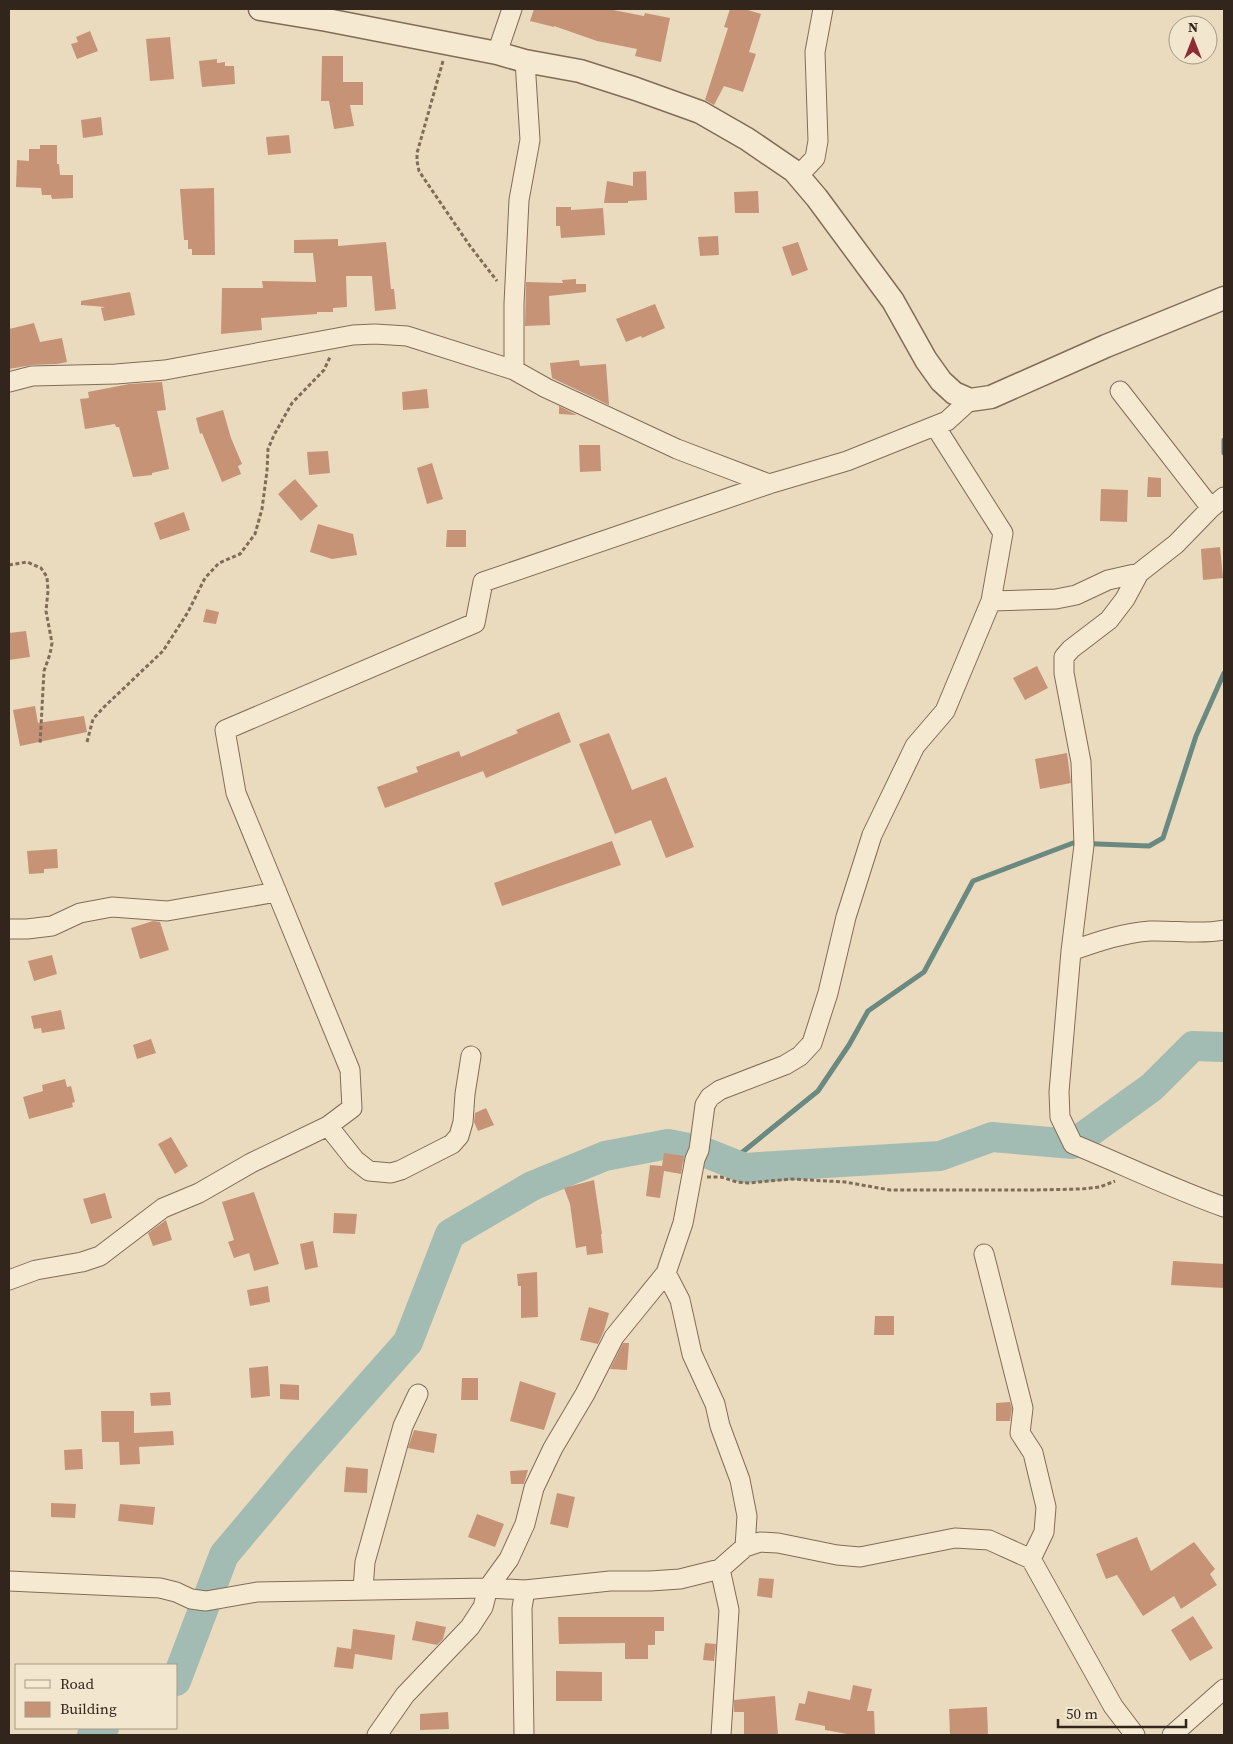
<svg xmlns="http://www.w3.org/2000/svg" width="1233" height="1744" font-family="'Source Serif 4',serif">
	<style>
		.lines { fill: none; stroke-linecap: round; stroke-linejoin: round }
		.stream { stroke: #6a8980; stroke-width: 5 }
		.river { stroke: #a2bcb3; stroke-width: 30 }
		.building { fill: #c69377 }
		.minor-casing { stroke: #816c59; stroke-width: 21 }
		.tertiary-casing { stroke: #816c59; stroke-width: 25 }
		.path { stroke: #816c59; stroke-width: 3; stroke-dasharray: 4 2.5; stroke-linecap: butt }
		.minor { stroke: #f6e9d1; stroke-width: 19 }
		.tertiary { stroke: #f6e9d1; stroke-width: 22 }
	</style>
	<rect width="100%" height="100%" fill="#eadbbf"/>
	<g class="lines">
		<path class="stream" d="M1224 440V453
			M729 1163 818 1091 849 1045 868 1011 924 972 973 881 1073 843 1149 846 1163 838 1196 736 1224 673"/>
		<path class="river" d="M176 1681 224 1555 302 1462 408 1342 450 1234 532 1186 605 1156 668 1144 699 1150 744 1168 940 1156 992 1137 1073 1144 1152 1087 1193 1046 1224 1047
			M92 1735 104 1728"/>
	</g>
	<path class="building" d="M534 9H608L644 16 645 13 670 18 661 62 635 56 637 49 597 41 554 26V27L530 21Z
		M730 9H745L761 14 749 52 756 54 743 92 724 86 714 105 705 100 728 28 724 27Z
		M90 31 98 51 77 59 71 44 78 42 76 37Z
		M170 37 174 79 150 81 146 39Z
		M322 56H343V82H363V105H350L354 126 334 129 329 101H321Z
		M217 59V63L225 62V66H234L235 84 202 87 199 61Z
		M101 117 103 135 83 138 81 120Z
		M289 135 291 153 268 155 266 137Z
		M40 145H57V164H59L60 175H73V198L52 199 51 195H42L41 188 16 187 17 160 29 161V149H40Z
		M646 171 647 200 628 201V203H604L607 181 633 186V172Z
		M214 188 215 255H192V249H188V240H184L180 189Z
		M758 191 759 213H735L734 192Z
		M556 207H571V210L603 208 605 235 561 238 560 226H556Z
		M718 236 719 255 700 256 698 237Z
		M338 239V246L386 242 391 289H394L396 309 375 311 372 276H346L347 307 333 308V312H317V314L261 318 262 330 221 334 222 288H263L262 281 316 282 313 253H294V240Z
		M798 242 808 270 792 276 782 247Z
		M576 279V284H586V292L549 296 550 325 525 326 526 282 563 283 562 280Z
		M130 292 135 315 104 321 101 308 105 307 81 305V301Z
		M655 304 665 328 642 338 641 336 626 342 616 319Z
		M34 323 40 342 62 338 67 362 57 364 32 365 9 369V329Z
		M579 360 580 366 606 364 609 405 552 378 550 363Z
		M162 382 166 410 157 411 169 469 152 473V475L133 477 119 427H116L115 424 85 429 80 399 89 398 88 392 129 384Z
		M427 389 429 408 403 410 402 392Z
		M559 406 577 415 559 414Z
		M223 410 231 438 242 464 238 466 241 474 222 482 202 433 200 434 196 418Z
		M579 445H600L601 471 580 472Z
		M328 451 330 473 309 475 307 452Z
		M432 463 443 499 427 504 417 468Z
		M1148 477 1161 478V497H1147Z
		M295 479 318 506 301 521 278 494Z
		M1101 489 1128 490 1127 522 1100 521Z
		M184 512 190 530 160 540 154 523Z
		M318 524 353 534 357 555 332 559 310 552Z
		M447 530H466V547H446Z
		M1220 547 1223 578 1203 580 1201 549Z
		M206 609 219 612 216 624 203 622Z
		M26 631 30 657 9 660V633Z
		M1037 666 1048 688 1025 700 1013 678Z
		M35 706 38 723 84 716 87 732 20 746 13 710Z
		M559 712 571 742 486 778 483 771 385 808 377 787 418 772 416 767 459 751 461 757 518 733 516 730Z
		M609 733 632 790 666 777 694 847 666 858 651 820 615 834 579 744Z
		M1067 753 1071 783 1040 789 1035 759Z
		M612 841 621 865 502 906 494 883Z
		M57 849 58 868 44 869V873L29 874 27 851Z
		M153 921 160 922 169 950 140 959 131 928Z
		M52 955 57 974 34 981 28 961Z
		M61 1010 65 1029 42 1033 41 1028 34 1029 31 1016Z
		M151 1039 156 1053 137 1059 133 1045Z
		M65 1079 67 1087 71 1086 75 1102 72 1103 73 1107 29 1119 23 1097 43 1091 42 1085Z
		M486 1108 494 1125 478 1131 474 1122 475 1113Z
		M171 1137 188 1166 175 1174 158 1144Z
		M664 1153 684 1156 681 1174 664 1171 660 1198 646 1196 650 1165 662 1166Z
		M594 1180 602 1234H601L603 1253 587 1255 586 1246 576 1248 570 1204 564 1188Z
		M254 1192 279 1264 254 1271 249 1253 234 1258 228 1242 234 1240 222 1202Z
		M105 1193 112 1218 91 1224 83 1199Z
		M334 1213 357 1214 355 1234 333 1233Z
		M166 1220 172 1240 153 1246 148 1233Z
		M313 1241 318 1267 305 1270 300 1244Z
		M1173 1261 1224 1264V1288L1171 1285Z
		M537 1272 538 1317 521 1318V1286H518L517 1274Z
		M268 1286 270 1302 250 1306 247 1290Z
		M589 1307 609 1313 604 1331 598 1344 580 1340Z
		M875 1316H894V1335H874Z
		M623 1343H629L627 1370 610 1369Z
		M268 1366 270 1396 251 1398 249 1368Z
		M462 1378H478V1400H461Z
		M520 1381 556 1393 544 1430 510 1421Z
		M280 1384 299 1385V1400L280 1399Z
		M170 1392 171 1405 151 1406 150 1393Z
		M1010 1402 1012 1409 1010 1421H996V1403Z
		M101 1411H134V1433L173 1431 174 1445 139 1447 140 1464 120 1465 119 1442H102Z
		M414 1430 437 1434 434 1453 408 1448Z
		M82 1449 83 1469 65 1470 64 1450Z
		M346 1467 368 1469 367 1493 344 1492Z
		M528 1470 524 1484H511L510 1471Z
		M557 1493 575 1497 568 1528 550 1524Z
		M51 1503 76 1504 75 1518 51 1517Z
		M120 1504 155 1507 153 1525 118 1521Z
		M477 1514 504 1524 495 1547 468 1537Z
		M1137 1537 1151 1571 1194 1542 1215 1569 1210 1574 1217 1585 1181 1609 1174 1596 1143 1616 1117 1575 1106 1579 1096 1554Z
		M759 1578 774 1579 772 1598 757 1596Z
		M1193 1616 1213 1648 1190 1661 1171 1630Z
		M558 1617H664V1631H655V1645H648V1659H625V1643L559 1644Z
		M416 1621 446 1627 443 1639 437 1645 412 1640Z
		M353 1629 395 1635 392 1660 355 1654 353 1669 334 1667 337 1647 351 1649Z
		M705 1643 716 1644 714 1661 703 1660Z
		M556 1671 602 1672V1701H556Z
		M853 1685 872 1689 867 1711H874L875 1735H853L825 1730V1726L795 1720 799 1703 805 1704 808 1691 850 1700Z
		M775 1696 778 1735H744V1712H734V1700Z
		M987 1707 988 1735H950L949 1709Z
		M448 1712 449 1729 420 1730V1714Z"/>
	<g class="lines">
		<defs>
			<path id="minor" d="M497 53 512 9
				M798 176 815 158 818 141 815 52 823 9
				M514 370V304L519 200 530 140 525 61
				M9 382 32 376 116 374 165 370 353 335 375 334 407 336 514 370 546 388 677 449 769 484
				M1120 391 1211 508
				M1224 497 1211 508 1176 544 1139 573 1125 599 1109 620 1071 649 1064 657V673L1081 762 1084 845 1071 951 1059 1092 1060 1117 1073 1144C1124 1165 1173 1189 1224 1207
				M991 601 1056 599 1076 595 1108 580 1139 573
				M9 929H27L52 926 80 913 112 907 167 911 277 892
				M1071 951C1097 942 1122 933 1150 931 1175 930 1199 935 1224 930
				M328 1126 355 1160 369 1171 391 1173 401 1170 452 1144 459 1136 463 1122 465 1094 471 1056
				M984 1254 1023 1408 1020 1433 1033 1453 1046 1507 1044 1532 1031 1559
				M666 1273 680 1300 692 1354 715 1404 720 1426 740 1480 747 1516 745 1547
				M9 1280 36 1270 82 1262 100 1256 163 1208 199 1193 251 1163 328 1126 352 1108 350 1070 236 793 225 730 475 623 483 582 769 484 847 461 947 421 970 400
				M720 1569 729 1610 721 1735
				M9 1581 160 1588 176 1592 191 1599 206 1601 257 1592 488 1588 525 1590 610 1581H650L680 1579 720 1569 745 1547 760 1542 778 1543 837 1555 860 1557 955 1538 989 1540 1031 1559 1113 1706 1135 1735
				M363 1589 365 1562 403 1426 418 1394
				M377 1735 405 1695 470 1627 483 1607 488 1588 509 1559 525 1524 534 1488 553 1448 585 1394 614 1337 666 1273 683 1223 695 1159 699 1150 705 1105 710 1097 720 1090 785 1065 800 1056 812 1043 828 993 846 917 872 835 915 746 945 711 991 601 1003 533 935 426
				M524 1735 522 1608 525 1590
				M1172 1735 1224 1689"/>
			<path id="tertiary" d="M260 9 327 20 497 53 525 61 580 71 636 89 700 112 747 139 794 171 817 198 893 301 926 360 941 381 954 393 970 400 991 397 1106 346 1224 298"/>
		</defs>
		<use href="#minor" class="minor-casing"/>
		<use href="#tertiary" class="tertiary-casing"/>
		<path class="path" d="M443 61 417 153V161L419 171 425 180 470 246 497 281
			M9 565 27 562 41 568 47 577 48 591 46 611 52 643 50 654 44 671 40 744
			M87 742 93 719 104 707 163 651 188 612 205 578 219 563 240 554 255 534 262 509 267 471 268 449 274 435 292 403 324 370 330 357
			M707 1177H721L737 1182 748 1183 791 1179 845 1182 890 1190H1033L1081 1189 1100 1187 1115 1181"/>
		<use href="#minor" class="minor"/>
		<use href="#tertiary" class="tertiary"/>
	</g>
	<rect width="1233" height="1744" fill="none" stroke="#32251c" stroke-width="20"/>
	<rect x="15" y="1664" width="162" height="65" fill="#f2e6ce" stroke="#a59987"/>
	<rect x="25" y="1680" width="25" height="8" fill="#f6e9d1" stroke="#a59987"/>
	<text x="60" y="1689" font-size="15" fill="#32251c">Road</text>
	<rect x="25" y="1702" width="25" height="15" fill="#c69377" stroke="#a59987"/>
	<text x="60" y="1714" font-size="15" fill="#32251c">Building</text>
	<g transform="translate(1193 40)"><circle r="24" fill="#f2e6ce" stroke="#a59987"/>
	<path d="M0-4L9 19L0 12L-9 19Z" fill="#8c2d33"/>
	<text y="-8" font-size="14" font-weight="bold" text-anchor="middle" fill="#32251c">N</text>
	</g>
	<path d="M1058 1719v8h128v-8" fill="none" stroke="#32251c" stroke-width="2.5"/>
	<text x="1066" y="1719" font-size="15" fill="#32251c" stroke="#f2e6ce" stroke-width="4" paint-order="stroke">50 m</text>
</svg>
